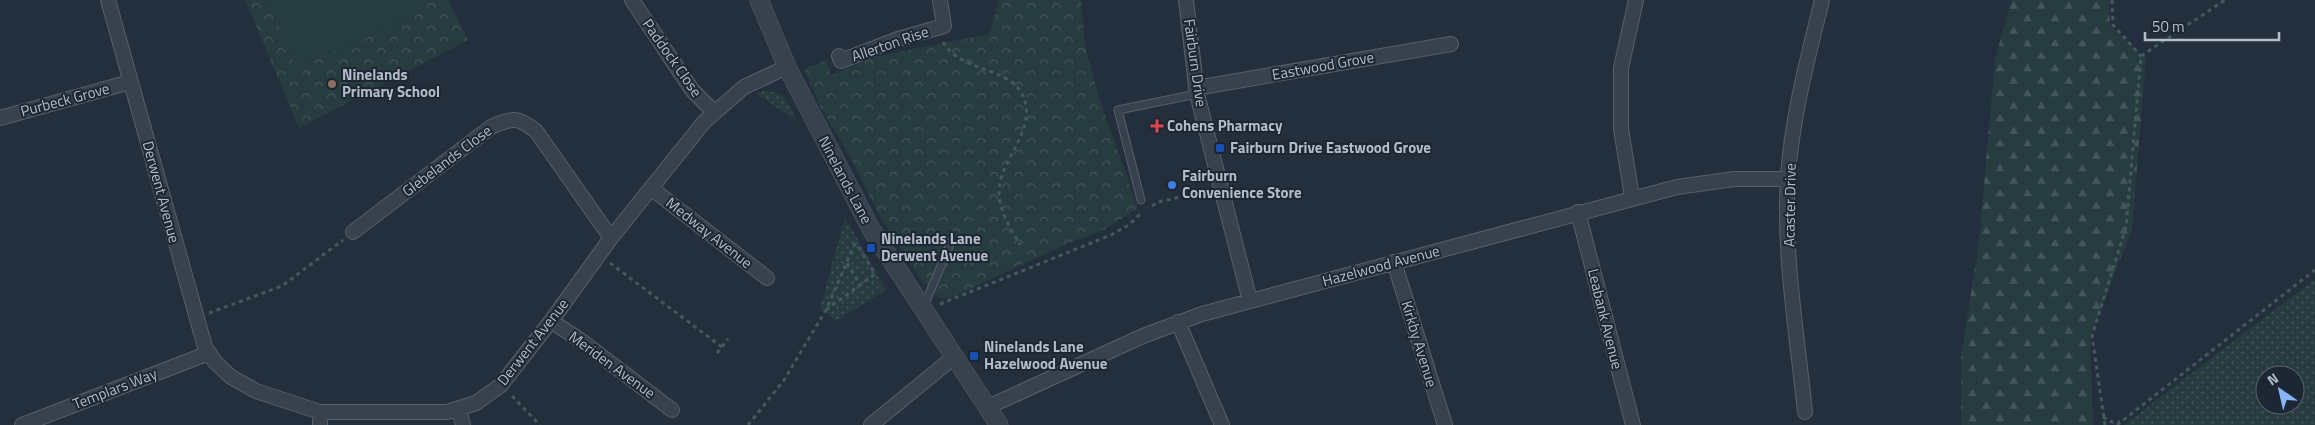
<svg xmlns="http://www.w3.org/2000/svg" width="2315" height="425" font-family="'Titillium Web',sans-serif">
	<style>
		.grass { fill: url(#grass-dots); fill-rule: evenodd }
		.forest { fill: url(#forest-firs) }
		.park { fill: url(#park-crowns) }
		.pitch { fill: #263c3f }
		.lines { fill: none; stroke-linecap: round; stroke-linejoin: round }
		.service-casing { stroke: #565f6c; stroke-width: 9 }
		.minor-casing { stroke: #565f6c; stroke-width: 16 }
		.tertiary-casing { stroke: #565f6c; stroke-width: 19 }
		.path { stroke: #44595c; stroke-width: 3; stroke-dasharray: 4 4; stroke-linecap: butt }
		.service { stroke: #38414e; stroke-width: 7 }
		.minor { stroke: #38414e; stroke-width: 14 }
		.tertiary { stroke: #38414e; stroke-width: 18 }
		.education-dot { fill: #8d6e63; stroke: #1d2633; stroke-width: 2 }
		.health-dot { fill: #e0444e; stroke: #1d2633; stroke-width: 2 }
		.transit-dot { fill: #1a4fb4; stroke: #1d2633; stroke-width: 2 }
		.shop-dot { fill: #3f7fe0; stroke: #1d2633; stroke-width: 2 }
		.labels { text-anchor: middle; stroke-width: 4; stroke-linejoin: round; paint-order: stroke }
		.street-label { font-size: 15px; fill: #b4bcc9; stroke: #1d2633 }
		.poi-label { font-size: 15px; font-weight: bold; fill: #b4bcc9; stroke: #1d2633; text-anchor: start }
	</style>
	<defs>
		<pattern id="grass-dots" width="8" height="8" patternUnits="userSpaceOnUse" patternTransform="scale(1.25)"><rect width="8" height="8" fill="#263c3f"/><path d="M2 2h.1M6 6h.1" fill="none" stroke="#435659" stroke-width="1.8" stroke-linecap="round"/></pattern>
		<pattern id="forest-firs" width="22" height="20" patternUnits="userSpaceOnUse" patternTransform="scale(1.25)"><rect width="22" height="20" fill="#263c3f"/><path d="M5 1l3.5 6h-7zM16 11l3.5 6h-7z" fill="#435659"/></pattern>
		<pattern id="park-crowns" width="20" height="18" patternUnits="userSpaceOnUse" patternTransform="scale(1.25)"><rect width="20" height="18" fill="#263c3f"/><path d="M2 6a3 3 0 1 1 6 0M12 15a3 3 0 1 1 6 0" fill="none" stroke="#435659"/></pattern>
	</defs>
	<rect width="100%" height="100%" fill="#242f3e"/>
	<path class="grass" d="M764 91C785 90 789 105 797 121L757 94Z
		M845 217 886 290 836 321 820 308Z
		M2315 279V425H2124ZM2265 375H2295V405H2265Z"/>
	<path class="forest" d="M2011 0H2109L2110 26 2146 58 2132 229 2090 337 2093 425H1961V358L1979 241 1995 60Z"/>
	<path class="park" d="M245 0H448L468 40 299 128Z
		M999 0H1081L1085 46 1100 101 1138 208 1104 230 1069 243 950 298 943 299 938 297 921 280 879 215 848 153 822 110 804 69 826 60 831 75 878 56 989 34Z"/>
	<path class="pitch" d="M269 0H414L421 13 296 69Z"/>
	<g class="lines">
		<defs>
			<path id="service" d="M1141 200 1118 110 1197 94
				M924 306 951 242"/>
			<path id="minor" d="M108 0 205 347 215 362 231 377 256 391 320 412H447L476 403 501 385 551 321 611 238 704 122 744 87 787 67
				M632 0 692 90 714 112
				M1186 0 1197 94 1250 301
				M839 56 841 61 898 39 944 26 940 0
				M1196 88 1451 44
				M0 118 130 82
				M651 188 767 278
				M1632 197 1621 129V68L1636 0
				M1578 212 1633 425
				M353 232 491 127C513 117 518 117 536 131L611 238
				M1394 262 1445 425
				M551 321 583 342 672 410
				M1178 322 1222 425
				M988 407 1143 336 1202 314 1677 187 1734 179H1788
				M459 410 463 425
				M1805 412C1797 334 1783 254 1788 176 1792 117 1808 57 1822 0
				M22 425 209 353
				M320 425V412
				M871 425 954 357"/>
			<path id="tertiary" d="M759 0 787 67 871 229 999 425"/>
		</defs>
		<use href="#service" class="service-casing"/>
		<use href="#minor" class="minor-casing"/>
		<use href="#tertiary" class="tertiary-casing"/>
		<path class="path" d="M2112 0 2113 25 2141 56
			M943 42C961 72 1006 67 1021 92 1041 128 999 158 999 192 999 211 1011 229 1020 245
			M1152 206 1158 202 1208 191
			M610 263 722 347
			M847 263 860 285
			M940 304 1111 235 1129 225 1142 212
			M826 310 875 274 856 243
			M209 313 282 286 343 240
			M717 353 728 339
			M512 396 540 425
			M2103 417 2112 422H2120
			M748 425 784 380 826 310 857 239
			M2105 425 2092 336 2126 227 2141 56 2225 0
			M2117 425 2315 270"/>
		<use href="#service" class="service"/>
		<use href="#minor" class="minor"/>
		<use href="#tertiary" class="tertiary"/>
	</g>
	<circle class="education-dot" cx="332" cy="84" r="5"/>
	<path class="health-dot" d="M1154.5 118.5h5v5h5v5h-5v5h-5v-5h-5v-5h5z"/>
	<g class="transit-dot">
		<rect x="1215" y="143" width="10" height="10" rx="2.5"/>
		<rect x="866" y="243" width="10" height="10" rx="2.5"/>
		<rect x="969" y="351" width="10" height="10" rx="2.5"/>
	</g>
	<circle class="shop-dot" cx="1172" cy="185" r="5"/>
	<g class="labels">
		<g class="street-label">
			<text transform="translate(890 44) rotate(-19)" y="5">Allerton Rise</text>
			<text transform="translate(672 58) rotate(55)" y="5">Paddock Close</text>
			<text transform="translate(1195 63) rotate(82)" y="5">Fairburn Drive</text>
			<text transform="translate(1323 66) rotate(-10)" y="5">Eastwood Grove</text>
			<text transform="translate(65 100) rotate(-15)" y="5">Purbeck Grove</text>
			<text transform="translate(447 161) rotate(-37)" y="5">Glebelands Close</text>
			<text transform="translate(845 180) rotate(62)" y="5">Ninelands Lane</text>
			<text transform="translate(161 192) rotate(75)" y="5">Derwent Avenue</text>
			<text transform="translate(1790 205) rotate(-89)" y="5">Acaster Drive</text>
			<text transform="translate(709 233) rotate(38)" y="5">Medway Avenue</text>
			<text transform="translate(1381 266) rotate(-15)" y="5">Hazelwood Avenue</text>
			<text transform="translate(1605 319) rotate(76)" y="5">Leabank Avenue</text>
			<text transform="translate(533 342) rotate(-52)" y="5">Derwent Avenue</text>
			<text transform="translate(1419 344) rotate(73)" y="5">Kirkby Avenue</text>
			<text transform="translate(612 365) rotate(36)" y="5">Meriden Avenue</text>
			<text transform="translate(115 389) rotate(-21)" y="5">Templars Way</text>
		</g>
		<g class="poi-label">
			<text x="342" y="80">Ninelands<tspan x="342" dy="17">Primary School</tspan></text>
			<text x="1167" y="131">Cohens Pharmacy</text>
			<text x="1230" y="153">Fairburn Drive Eastwood Grove</text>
			<text x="1182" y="181">Fairburn<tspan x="1182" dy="17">Convenience Store</tspan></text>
			<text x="881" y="244">Ninelands Lane<tspan x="881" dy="17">Derwent Avenue</tspan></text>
			<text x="984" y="352">Ninelands Lane<tspan x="984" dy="17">Hazelwood Avenue</tspan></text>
		</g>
	</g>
	<g transform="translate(2280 390) rotate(326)"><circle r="24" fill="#1d2633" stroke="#59626f"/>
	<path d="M0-4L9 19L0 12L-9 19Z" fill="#8ab4f8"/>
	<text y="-8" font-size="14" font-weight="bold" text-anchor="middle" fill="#b4bcc9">N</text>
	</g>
	<path d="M2145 32v8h134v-8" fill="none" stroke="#b4bcc9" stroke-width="2.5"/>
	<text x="2152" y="32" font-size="15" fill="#b4bcc9" stroke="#1d2633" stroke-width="4" paint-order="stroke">50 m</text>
</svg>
